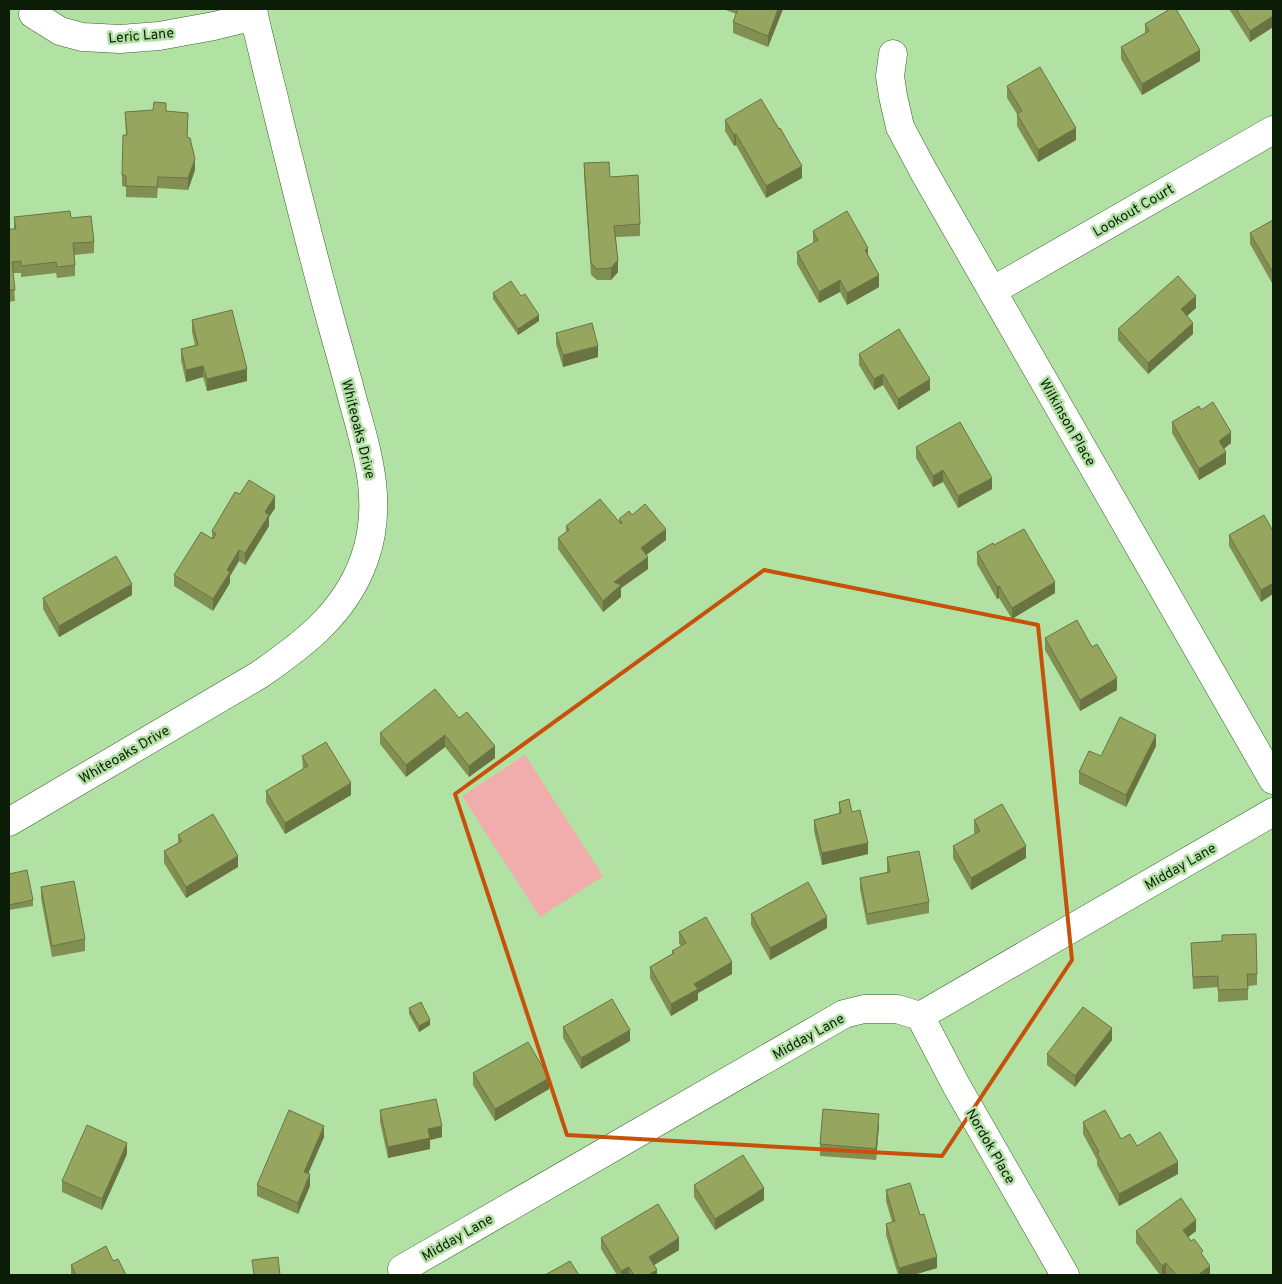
<svg xmlns="http://www.w3.org/2000/svg" width="1282" height="1284" font-family="Overpass,sans-serif">
	<style>
		.green { fill: #f1acac }
		.lines { fill: none; stroke-linecap: round; stroke-linejoin: round }
		.street-casing { stroke: #39622b; stroke-width: 29 }
		.street { stroke: #fff; stroke-width: 28 }
		.wall { fill: #828f52 }
		.shaded-wall { fill: #6a7442 }
		.building { fill: #97a65f; stroke: #6a7442 }
		.marked { fill: none; stroke: #c7500b; stroke-width: 4; stroke-linejoin: round }
		.labels { text-anchor: middle; stroke-width: 5; stroke-linejoin: round; paint-order: stroke }
		.street-label { font-size: 14px; fill: #0c1d07; stroke: #b2e1a4 }
	</style>
	<rect width="100%" height="100%" fill="#b2e1a4"/>
	<path class="green" d="M525 755 603 876 540 917 462 796Z"/>
	<g class="lines">
		<defs>
			<path id="street" d="M33 14 60 31 82 37 120 39 159 36 214 26 254 16
				M893 54 890 76 893 96 900 127 924 172 1273 780
				M992 291 1273 130
				M9 822 259 675C304 644 345 613 364 560 384 505 368 454 353 401 345 370 336 340 328 310 310 245 294 180 278 115 273 93 267 71 262 49 259 36 255 22 253 9
				M920 1016 956 1085 1065 1275
				M402 1269 844 1014 864 1009H897L920 1016 1273 812"/>
		</defs>
		<use href="#street" class="street-casing"/>
		<use href="#street" class="street"/>
	</g>
	<path class="wall" d="M723 9H783L768 47 733 33V22L736 14Z
		M1229 9H1273V27L1250 42Z
		M1145 24 1200 61 1142 95 1121 59V47L1145 33Z
		M1007 86 1076 140 1038 162 1017 126V114L1007 98Z
		M166 111 188 125 187 137 195 170 188 190 158 188 157 198 126 197V187L122 186V175L126 135 125 112Z
		M725 120 802 178 766 198 736 145 734 146 725 131Z
		M584 163 610 177 640 224V236L616 237 618 272 611 280H597L591 275 584 175Z
		M14 217 71 218 94 242V253L74 255 75 265V276L57 278 56 273 21 277V273H13L15 301 9 302V229H14Z
		M1273 220V282L1272 283 1250 244V233Z
		M813 231 868 256 879 287 847 305 840 292 819 303 797 264V252L813 243Z
		M493 293 539 321 518 335 493 299Z
		M1196 308 1187 316 1193 334 1148 374 1118 340V329Z
		M192 320 247 381 207 391 203 377 186 382 181 360V349L195 345 192 332Z
		M556 333 598 357 563 367 556 344Z
		M859 354 930 390 898 410 883 385 874 390 859 365Z
		M1201 410 1231 443 1224 449 1226 464 1199 480 1172 433V422Z
		M916 447 992 489 958 508 943 482 933 487 916 458Z
		M240 494 275 508 269 517V526L245 565 239 561 230 576V583L213 611 174 586V575L212 538V531Z
		M632 515 666 540 646 555 648 569 621 588V597L603 612 558 549V538L566 532V526L619 522V519Z
		M1264 515 1261 602 1229 546V535Z
		M994 545 1055 593 1012 619 999 598 997 599 977 564V552Z
		M132 595 59 637 43 609V598Z
		M1045 638 1117 690 1080 711 1045 650Z
		M459 718 495 758 469 777 445 747 406 777 380 744V733Z
		M1156 746 1126 807 1079 784V772L1101 756Z
		M302 756 351 795 285 834 266 802V791L303 769Z
		M839 802 852 812 868 854 822 865 814 831V820L839 814Z
		M974 820 1026 858 971 890 953 858V846L975 834 974 832Z
		M178 835 238 867 186 898 164 863V851L178 843Z
		M887 857 929 902V913L867 925 860 889V878L887 872Z
		M9 874 33 900V906L9 910Z
		M41 887 85 939V951L52 957 41 898Z
		M751 914 827 928 770 960 751 925Z
		M679 932 732 974 698 993V1000L671 1016 650 978V967L672 954V951L681 946 679 943Z
		M1191 943 1257 974V985L1248 986V1000L1218 1002V987L1193 989Z
		M409 1008 430 1025 419 1032 409 1014Z
		M563 1027 630 1041 581 1069 563 1038Z
		M1112 1040 1075 1087 1047 1065V1054Z
		M473 1073 549 1089 495 1121 473 1085Z
		M380 1110 442 1137 430 1140V1149L388 1158 380 1122Z
		M1083 1122 1121 1139 1178 1174 1119 1206 1097 1165V1160L1083 1134Z
		M879 1125 876 1160 820 1156V1144Z
		M324 1137 308 1174 310 1186 298 1214 257 1196V1185Z
		M127 1154 102 1210 62 1192V1181Z
		M694 1185 764 1200 715 1230 694 1197Z
		M886 1190 920 1215 937 1268 913 1275H898L886 1235V1224L892 1222 886 1201Z
		M1136 1231H1196L1188 1237 1203 1257 1210 1275H1167L1166 1274 1165 1275H1160L1136 1243Z
		M601 1238 679 1250 654 1265 657 1275H617L601 1249Z
		M113 1261 126 1275H71V1265Z"/>
	<path class="shaded-wall" d="M778 9H783L768 47V36Z
		M1273 16V27L1250 42V31Z
		M1200 50V61L1142 95V84Z
		M1076 128V140L1038 162V150Z
		M736 134V145L734 146V135Z
		M195 159V170L188 190V178Z
		M802 166V178L766 198V186Z
		M868 248V259L865 250Z
		M618 260V272L611 280V268Z
		M1272 271H1273V282L1272 283Z
		M879 275V287L847 305V293Z
		M840 280V292L819 303V292Z
		M1196 296V308L1181 321V309Z
		M539 315V321L518 335V329Z
		M1193 323V334L1148 374V363Z
		M598 346V357L563 367V355Z
		M203 366V377L186 382V370Z
		M247 369V381L207 391V379Z
		M883 374V385L874 390V379Z
		M930 379V390L898 410V399Z
		M1231 432V443L1219 452V441Z
		M1226 452V464L1199 480V469Z
		M943 470V482L933 487V476Z
		M992 478V489L958 508V496Z
		M275 496V508L269 517V526L245 565V553L265 512Z
		M666 529V540L641 559V548Z
		M239 550V561L230 576V583L213 611V599L227 570Z
		M648 557V569L621 588V597L603 612V601L614 582Z
		M1055 582V593L1012 619V608Z
		M1273 583V594L1261 602V590Z
		M132 584V595L59 637V626Z
		M999 586V598L997 599V587Z
		M1117 678V690L1080 711V700Z
		M445 735V747L406 777V765Z
		M1156 735V746L1126 807V795Z
		M495 746V758L469 777V766Z
		M351 783V795L285 834V823Z
		M868 843V854L822 865V853Z
		M1026 846V858L971 890V878Z
		M238 856V867L186 898V887Z
		M827 917V928L770 960V948Z
		M732 962V974L698 993V1000L671 1016V1004L694 984Z
		M430 1020V1025L419 1032V1026Z
		M1112 1028V1040L1075 1087V1076Z
		M630 1030V1041L581 1069V1058Z
		M549 1078V1089L495 1121V1109Z
		M879 1114V1125L876 1160V1149Z
		M324 1126V1137L304 1183V1172Z
		M442 1126V1137L430 1140V1149L388 1158V1147L428 1129Z
		M127 1143V1154L102 1210V1199Z
		M1178 1162V1174L1119 1206V1194Z
		M310 1174V1186L298 1214V1203Z
		M764 1188V1200L715 1230V1219Z
		M1196 1220V1231L1183 1241V1230Z
		M679 1238V1250L649 1268V1257Z
		M937 1257V1268L913 1275H899V1268Z
		M1166 1263V1274L1165 1275H1162V1266Z
		M1210 1266V1275H1198Z
		M629 1267V1275H621V1271Z
		M657 1270V1275H648Z"/>
	<path class="building" d="M738 9H778L768 36 733 22Z
		M1170 9H1176L1200 50 1142 84 1121 47 1149 31 1145 24Z
		M1236 9H1273V16L1250 31Z
		M1040 67 1076 128 1038 150 1017 114 1022 111 1007 86Z
		M761 99 779 129 780 128 802 166 766 186 736 134 734 135 725 120Z
		M154 102 166 103V111L188 113 187 137 190 138 195 159 188 178 158 177 157 187 126 186V176L122 175 123 135H127L125 112 153 110Z
		M609 162 610 177 638 175 640 224 614 226 618 260 611 268 597 269 591 263 584 163Z
		M70 211 71 218 91 216 94 242 73 243 75 265 57 267 56 262 21 266V261L12 262 15 290H9V229H16L14 217Z
		M847 211 868 248 865 250 879 275 847 293 840 280 819 292 797 252 818 240 813 231Z
		M1273 220V271H1272L1250 233Z
		M1178 276 1196 296 1181 309 1193 323 1148 363 1118 329Z
		M511 281 521 296 525 294 539 315 518 329 493 293Z
		M232 310 247 369 207 379 203 366 186 370 181 349 198 345 192 320Z
		M592 323 598 346 563 355 556 333Z
		M899 329 930 379 898 399 883 374 874 379 859 354Z
		M1213 402 1231 432 1219 441 1226 452 1199 469 1172 422 1199 406 1201 410Z
		M960 422 992 478 958 496 943 470 933 476 916 447Z
		M249 480 275 496 265 512 269 515 245 553 239 550 227 570 230 572 213 599 174 575 201 532 213 539 216 534 212 531 235 492 240 494Z
		M600 499 621 524 622 522 619 519 629 511 632 515 645 504 666 529 641 548 648 557 614 582 621 585 603 601 558 538 569 530 566 526Z
		M1264 515 1273 531V583L1261 590 1229 535Z
		M1024 529 1055 582 1012 608 999 586 997 587 977 552 993 543 994 545Z
		M116 556 132 584 59 626 43 598Z
		M1077 620 1092 647 1097 644 1117 678 1080 700 1045 638Z
		M435 689 459 718 467 712 495 746 469 766 445 735 406 765 380 733Z
		M1120 717 1156 735 1126 795 1079 772 1089 751 1101 756Z
		M326 742 351 783 285 823 266 791 308 766 302 756Z
		M849 799 852 812 860 810 868 843 822 853 814 820 841 813 839 802Z
		M1002 804 1026 846 971 878 953 846 980 831 974 820Z
		M213 814 238 856 186 887 164 851 182 841 178 835Z
		M919 851 929 902 867 914 860 878 890 872 887 857Z
		M27 870 33 900 9 905V874Z
		M74 881 85 939 52 946 41 887Z
		M808 882 827 917 770 948 751 914Z
		M706 917 732 962 694 984 698 989 671 1004 650 967 674 953 672 951 686 943 679 932Z
		M1256 934 1257 974H1247L1248 989 1218 990V976L1193 977 1191 943 1222 941V935Z
		M612 999 630 1030 581 1058 563 1027Z
		M421 1002 430 1020 419 1026 409 1008Z
		M1083 1007 1112 1028 1075 1076 1047 1054Z
		M528 1042 549 1078 495 1109 473 1073Z
		M436 1099 442 1126 428 1129 430 1138 388 1147 380 1110Z
		M823 1109 879 1114 876 1149 820 1144Z
		M289 1110 324 1126 304 1172 310 1174 298 1203 257 1185Z
		M1105 1110 1121 1139 1130 1134 1137 1146 1160 1132 1178 1162 1119 1194 1097 1153 1099 1152 1083 1122Z
		M87 1125 127 1143 102 1199 62 1181Z
		M743 1155 764 1188 715 1219 694 1185Z
		M910 1183 920 1215 924 1214 937 1257 899 1268 886 1224 895 1221 886 1190Z
		M1181 1198 1196 1220 1183 1230 1191 1241 1194 1239 1203 1251 1201 1253 1210 1266 1198 1275H1176L1166 1263 1162 1266 1136 1231Z
		M658 1204 679 1238 649 1257 657 1270 648 1275H634L629 1267 621 1271 601 1238Z
		M106 1246 113 1261 118 1259 126 1275H76L71 1265Z
		M278 1257 280 1275H254L252 1260Z
		M570 1261 579 1275H545Z"/>
	<path class="marked" d="M764 570 1038 625 1072 960 942 1156 567 1135 455 794Z"/>
	<g class="labels">
		<g class="street-label">
			<text transform="translate(141 35) rotate(-5)" y="5">Leric Lane</text>
			<text transform="translate(1133 210) rotate(-30)" y="5">Lookout Court</text>
			<text transform="translate(1068 422) rotate(60)" y="5">Wilkinson Place</text>
			<text transform="translate(359 429) rotate(76)" y="5">Whiteoaks Drive</text>
			<text transform="translate(124 754) rotate(-30)" y="5">Whiteoaks Drive</text>
			<text transform="translate(1180 866) rotate(-30)" y="5">Midday Lane</text>
			<text transform="translate(808 1036) rotate(-29)" y="5">Midday Lane</text>
			<text transform="translate(991 1146) rotate(60)" y="5">Nordok Place</text>
			<text transform="translate(457 1237) rotate(-30)" y="5">Midday Lane</text>
		</g>
	</g>
	<rect width="1282" height="1284" fill="none" stroke="#0c1d07" stroke-width="20"/>
</svg>
